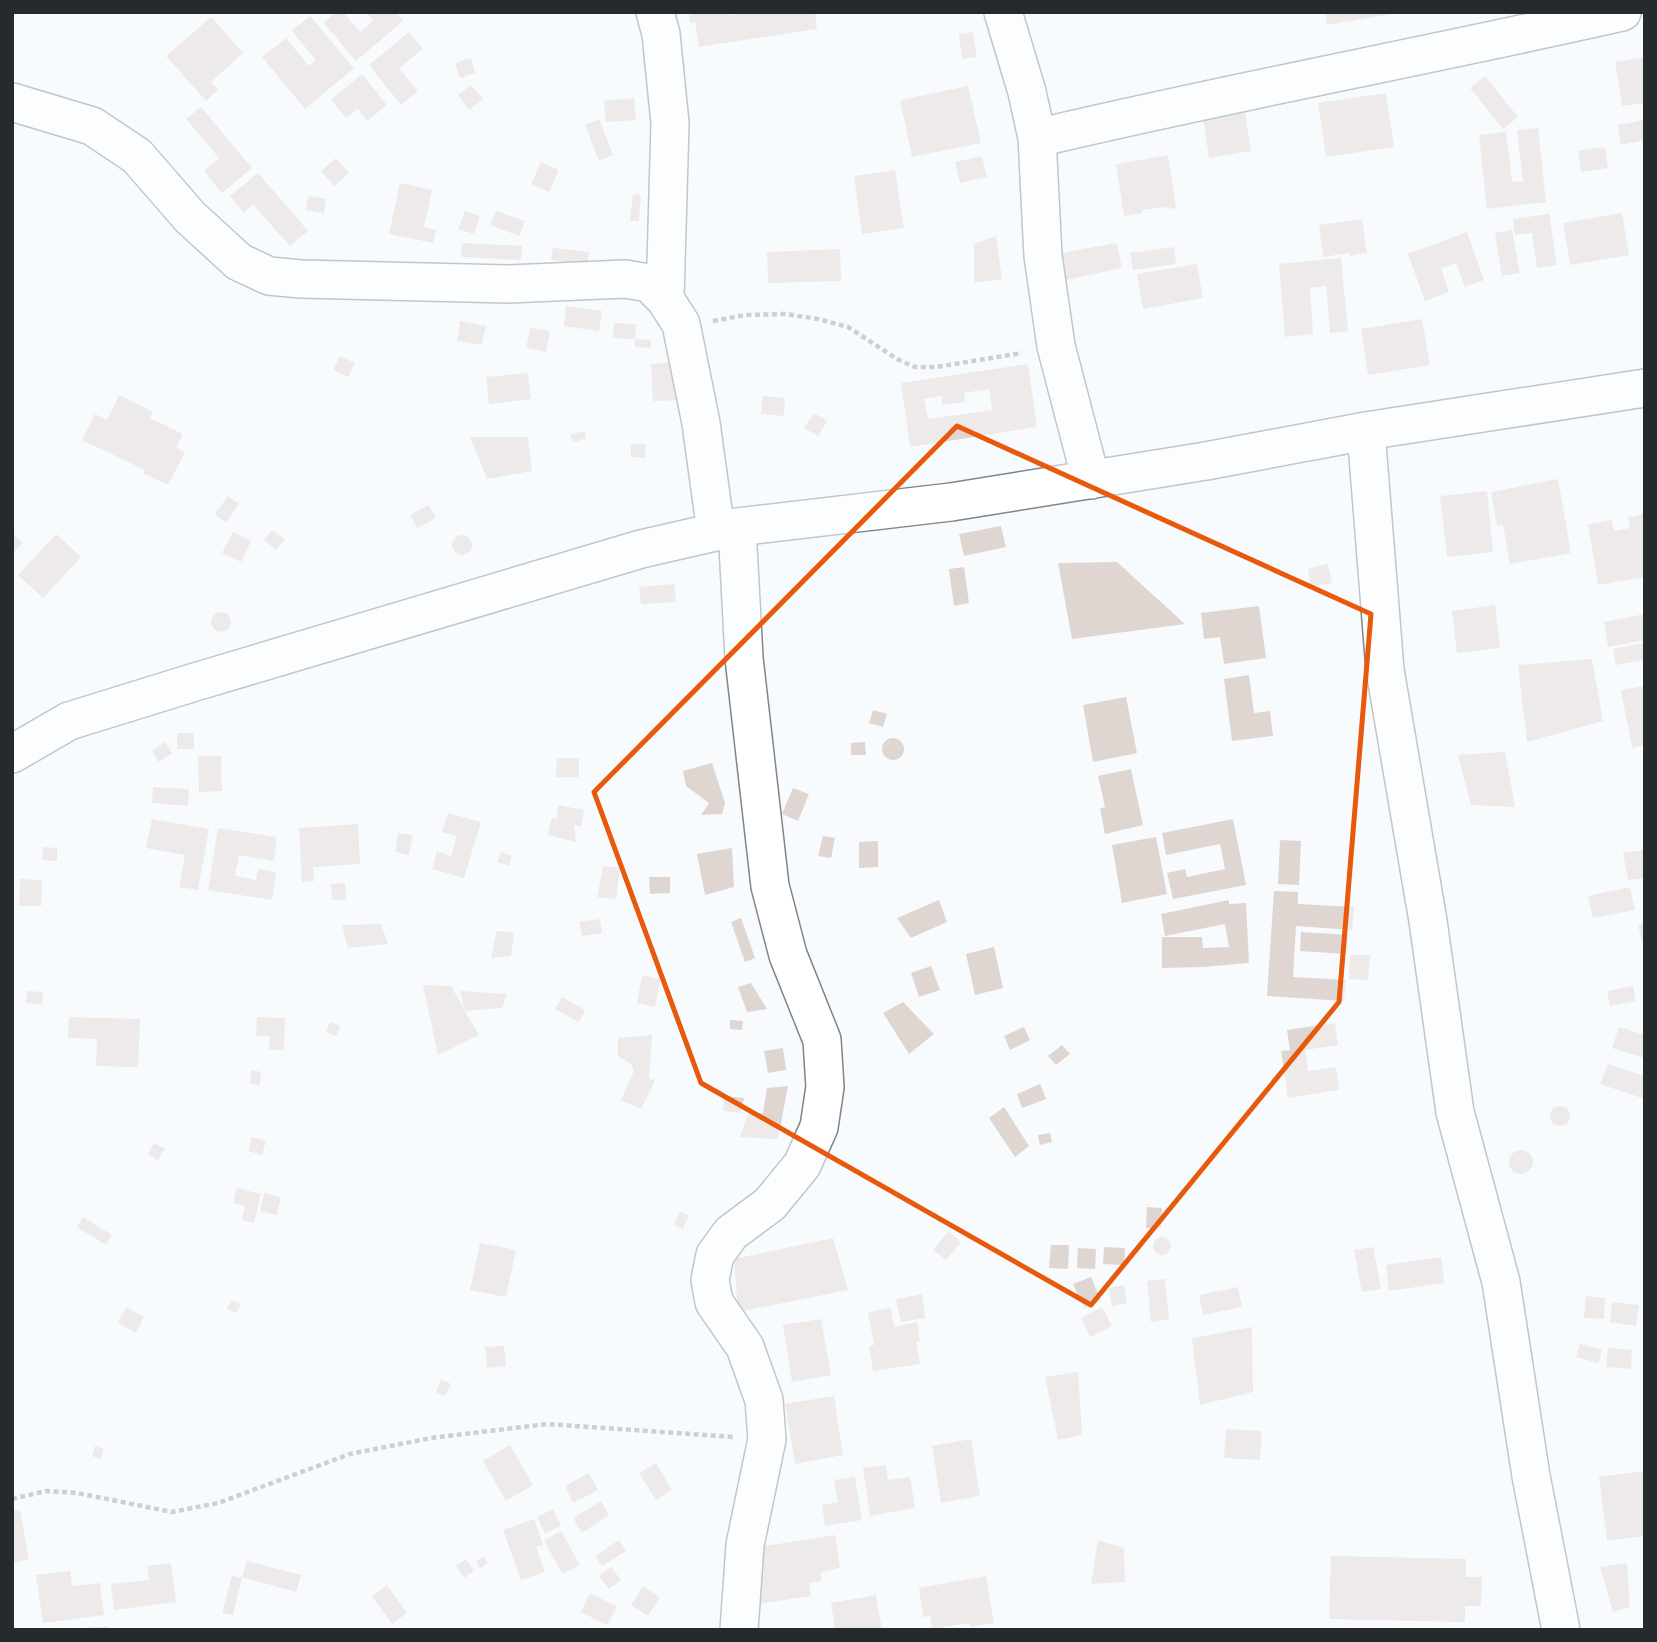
<svg xmlns="http://www.w3.org/2000/svg" width="1657" height="1642" font-family="Lato,sans-serif">
	<style>
		.building { fill: #dfd5d1; fill-rule: evenodd }
		.lines { fill: none; stroke-linecap: round; stroke-linejoin: round }
		.minor-casing { stroke: #7e858b; stroke-width: 40 }
		.path { stroke: #989b9e; stroke-width: 4.5; stroke-dasharray: 5 3.5; stroke-linecap: butt }
		.minor { stroke: #fff; stroke-width: 37 }
		.marked { fill: none; stroke: #e8590c; stroke-width: 5; stroke-linejoin: round }
	</style>
	<rect width="100%" height="100%" fill="#f8fbfe"/>
	<path class="building" d="M336 12H343L360 32 373 21 366 12H396L403 21 356 61 324 23Z
		M689 12H728V15L744 12H815L817 29 699 47 695 22 690 23Z
		M1325 12H1392V14L1327 25Z
		M310 16 354 68 305 109 262 57 286 38 309 66 316 60 292 31Z
		M211 17 243 53 211 82 218 90 206 101 166 56Z
		M409 32 423 49 399 68 418 91 401 105 369 65Z
		M973 32 977 57 962 59 959 34Z
		M1645 57V103L1622 106 1615 62Z
		M471 58 475 73 460 78 455 63Z
		M362 74 387 105 367 121 358 109 346 118 331 100Z
		M1485 76 1518 117 1503 129 1470 88Z
		M471 85 483 99 469 110 458 95Z
		M968 86 981 143 912 157 900 100Z
		M1386 93 1394 147 1326 157 1318 103Z
		M634 98 636 120 606 122 604 101Z
		M201 107 252 168 222 193 204 171 219 158 186 119Z
		M1245 111 1251 151 1209 158 1203 118Z
		M599 119 613 155 599 161 585 125Z
		M1645 120V140L1621 145 1618 125Z
		M1538 128 1546 202 1487 209 1479 135 1506 132 1512 182 1523 181 1517 130Z
		M1605 147 1608 168 1581 172 1578 151Z
		M1168 155 1176 208 1167 209 1166 207 1142 210V213L1124 216 1116 164Z
		M982 156 987 177 960 183 955 162Z
		M336 158 349 173 334 186 321 171Z
		M541 162 559 170 549 192 531 184Z
		M895 170 904 228 862 234 854 176Z
		M258 173 308 231 290 246 253 205 244 213 230 196Z
		M400 183 432 190 424 227 436 230 433 243 389 234Z
		M633 194 641 195 639 221H630Z
		M308 196 326 199 324 213 306 210Z
		M465 211 480 216 474 234 458 229Z
		M496 211 525 221 519 236 490 225Z
		M1622 213 1629 255 1570 265 1563 223Z
		M1549 214 1557 265 1537 268 1532 233 1515 235 1513 219Z
		M1362 219 1367 253 1350 256 1349 253 1323 257 1319 225Z
		M1512 230 1520 273 1502 276 1495 233Z
		M1467 232 1484 280 1465 287 1456 263 1441 268 1449 292 1425 301 1408 254Z
		M996 236 1002 279 974 283V244Z
		M462 243 522 246 521 260 461 257Z
		M1117 243 1122 268 1066 280 1061 253Z
		M1174 247 1176 264 1133 270 1130 253Z
		M553 248 589 252 587 265 551 260Z
		M840 249 841 281 768 283 767 252Z
		M1341 258 1348 331 1330 333 1326 286 1310 288 1313 334 1285 337 1279 264Z
		M1197 264 1203 298 1143 309 1137 274Z
		M566 306 602 311 599 331 564 326Z
		M1422 319 1430 365 1368 375 1361 329Z
		M460 321 486 326 482 345 457 341Z
		M614 323 636 324 635 339 613 338Z
		M530 328 550 331 546 352 526 348Z
		M635 339 651 340V348L635 347Z
		M340 356 355 363 348 377 333 370Z
		M679 362 681 400 653 401 651 364Z
		M1028 364 1037 427 910 447 901 383ZM989 389 992 410 928 419 924 399 942 396V405L965 402 964 393Z
		M528 373 531 399 489 404 486 377Z
		M119 395 153 412 150 418 183 434 176 448 185 452 168 485 143 473 145 470 82 440 95 414 107 420Z
		M763 396 785 398 784 416 761 414Z
		M814 413 827 421 818 436 804 428Z
		M584 431 586 439 573 442 570 435Z
		M470 437H528L532 471 487 479Z
		M631 444H646L645 458 631 457Z
		M1558 479 1571 553 1510 564 1503 525 1497 526 1491 492Z
		M1487 491 1493 552 1447 557 1440 496Z
		M228 496 239 504 226 523 215 514Z
		M429 505 436 518 417 528 410 515Z
		M1645 514V577L1598 585 1588 524 1612 520 1614 531 1630 528 1628 517Z
		M1001 526 1006 547 964 556 959 534Z
		M272 530 285 539 276 550 264 540Z
		M233 532 251 541 241 562 222 553Z
		M12 533 23 543 12 554Z
		M56 534 81 557 43 598 18 575Z
		M452 545a10 10 0 1 1 20 0a10 10 0 1 1-20 0Z
		M1117 562 1185 624 1072 639 1058 563Z
		M1328 564 1332 583 1311 587 1308 568Z
		M964 567 969 603 954 606 949 569Z
		M674 584 676 602 641 604 639 587Z
		M1495 605 1500 648 1457 653 1452 611Z
		M1259 606 1266 658 1224 664 1220 637 1204 639 1201 613Z
		M211 622a10 10 0 1 1 20 0a10 10 0 1 1-20 0Z
		M1645 614V640L1608 647 1604 622Z
		M1645 643V660L1616 665 1613 649Z
		M1592 659 1603 721 1527 742 1518 665Z
		M1249 675 1254 713 1270 711 1273 736 1232 741 1224 679Z
		M1645 686V745L1632 748 1621 690Z
		M1126 697 1137 753 1093 762 1083 705Z
		M873 710 887 714 883 727 869 723Z
		M177 733H194V749H177Z
		M882 749a11 11 0 1 1 22 0a11 11 0 1 1-22 0Z
		M165 742 172 753 159 762 152 751Z
		M865 742 866 755H851V743Z
		M1505 752 1515 807 1471 805 1458 755Z
		M198 756H221L222 791 199 792Z
		M557 758H579V777H556Z
		M712 763 725 803 722 814 701 815 709 803 686 786 683 771Z
		M1131 769 1143 825 1105 834 1100 809 1105 807 1098 776Z
		M153 787 189 789 188 806 152 803Z
		M793 788 809 794 798 821 782 814Z
		M558 805 584 810 581 826 574 825 576 842 548 835 552 817 556 819Z
		M448 813 481 822 464 878 432 869 437 851 451 856 457 836 442 832Z
		M152 819 209 829 198 890 179 887 185 855 146 848Z
		M1233 819 1246 885 1173 899 1167 873 1185 869 1187 877 1225 869 1220 844 1166 855 1162 833Z
		M358 824 360 864 313 867 314 881 302 882 299 828Z
		M218 828 277 837 274 861 239 855 235 876 256 880 258 869 276 872 272 900 208 890Z
		M398 833 413 835 409 855 395 852Z
		M823 836 835 838 831 858 818 856Z
		M1156 837 1167 894 1122 903 1112 845Z
		M1280 840 1301 841 1299 885 1278 884Z
		M878 841V867L859 868V842Z
		M43 847 57 848V861L42 860Z
		M732 848 734 887 705 895 697 854Z
		M1645 850V878L1628 880 1623 853Z
		M501 852 512 856 509 866 497 862Z
		M603 866 620 868 616 899 597 897Z
		M649 877H670V893L650 894Z
		M20 879 42 880 41 906H19Z
		M345 883 346 900H332L331 884Z
		M1630 887 1635 910 1593 918 1588 896Z
		M1274 891 1298 892V904L1354 907 1352 930 1296 926 1293 977 1346 980 1344 1001 1267 996Z
		M939 900 947 922 911 938 897 918Z
		M1229 900V904L1246 903 1249 963 1203 967 1162 968V937H1202L1203 948 1229 947 1225 924 1165 936 1161 914Z
		M741 918 755 958 745 962 731 922Z
		M600 919 602 933 582 936 579 922Z
		M1645 923V949H1644L1638 925Z
		M381 924 388 944 348 948 342 925Z
		M497 931 514 932 511 956 491 958Z
		M1301 932 1348 935 1347 954 1300 951Z
		M994 947 1003 988 975 995 966 954Z
		M1350 955H1370L1368 980 1349 979Z
		M931 966 940 990 919 997 911 973Z
		M642 975 660 979 655 1007 637 1003Z
		M751 983 767 1009 747 1012 738 987Z
		M423 985 451 986 465 1011 460 991 507 994 502 1008 465 1011 479 1035 438 1055Z
		M1633 986 1635 1001 1610 1006 1607 991Z
		M27 991 43 992 42 1004 26 1003Z
		M562 997 585 1010 579 1022 555 1009Z
		M903 1002 934 1034 909 1054 883 1013Z
		M69 1017 140 1019 138 1067 96 1066 97 1039 68 1038Z
		M257 1017 285 1018 284 1050H269L270 1036H256Z
		M730 1020 743 1021 742 1030 730 1029Z
		M330 1022 341 1026 336 1036 326 1032Z
		M1335 1023 1338 1045 1305 1050 1308 1071 1336 1067 1339 1090 1288 1098 1281 1051 1290 1050 1287 1030Z
		M1024 1027 1030 1040 1010 1050 1004 1036Z
		M1619 1027 1645 1035V1058L1612 1048Z
		M652 1035 649 1078 655 1081 641 1109 621 1100 634 1071 631 1064 618 1056V1038Z
		M1062 1045 1070 1054 1056 1065 1048 1056Z
		M783 1048 786 1070 768 1073 764 1051Z
		M1608 1064 1645 1076V1099L1600 1084Z
		M251 1070 261 1072 260 1085 250 1084Z
		M1040 1084 1046 1099 1022 1108 1017 1094Z
		M788 1086 778 1139 740 1137 748 1114 763 1113 767 1088Z
		M724 1096 744 1098 741 1113 723 1111Z
		M1550 1116a10 10 0 1 1 20 0a10 10 0 1 1-20 0Z
		M1004 1107 1029 1146 1015 1157 989 1118Z
		M1050 1133 1052 1142 1040 1145 1038 1135Z
		M252 1137 266 1141 262 1155 248 1151Z
		M154 1143 165 1149 158 1160 148 1154Z
		M1509 1162a12 12 0 1 1 24 0a12 12 0 1 1-24 0Z
		M237 1188 261 1194 254 1223 242 1220 245 1206 233 1203Z
		M264 1193 281 1197 277 1215 260 1211Z
		M1147 1207 1162 1208 1161 1228H1146Z
		M680 1212 689 1215 683 1229 674 1225Z
		M83 1217 112 1235 106 1245 77 1227Z
		M949 1231 961 1242 946 1260 933 1250Z
		M1153 1246a9 9 0 1 1 18 0a9 9 0 1 1-18 0Z
		M833 1238 848 1290 738 1312 734 1259Z
		M480 1243 516 1250 506 1297 470 1290Z
		M1051 1245H1069L1068 1269 1049 1268Z
		M1104 1247 1125 1248 1124 1265 1103 1264Z
		M1373 1247 1381 1289 1362 1292 1354 1250Z
		M1078 1248 1096 1249 1095 1269 1077 1268Z
		M1441 1257 1444 1283 1389 1291 1386 1265Z
		M1091 1277 1101 1301 1084 1309 1073 1284Z
		M1165 1279 1169 1319 1151 1322 1147 1281Z
		M1124 1285 1127 1303 1112 1306 1109 1288Z
		M1238 1287 1242 1307 1203 1315 1199 1295Z
		M922 1294 925 1318 901 1322 896 1299Z
		M1586 1296 1605 1298 1604 1319 1584 1318Z
		M231 1300 241 1304 236 1313 227 1309Z
		M1612 1302 1639 1305 1636 1326 1610 1322Z
		M126 1307 144 1317 136 1333 118 1323Z
		M1102 1307 1112 1326 1090 1337 1081 1318Z
		M891 1308 894 1327 917 1322 920 1342H916L920 1364 873 1371 869 1346 874 1345 868 1312Z
		M821 1319 831 1375 792 1382 783 1325Z
		M1252 1327 1253 1392 1200 1405 1192 1338Z
		M1580 1344 1602 1350 1598 1363 1576 1357Z
		M504 1346 506 1366 487 1368 485 1347Z
		M1608 1348 1632 1350 1631 1369 1606 1367Z
		M1078 1372 1082 1435 1058 1440 1045 1377Z
		M441 1379 451 1384 445 1396 436 1393Z
		M834 1396 843 1455 795 1464 785 1404Z
		M1226 1429 1262 1431 1260 1460 1224 1458Z
		M971 1439 980 1496 941 1503 932 1446Z
		M510 1445 533 1485 506 1501 483 1461Z
		M95 1446 104 1449 101 1459 92 1456Z
		M656 1463 672 1490 656 1500 639 1473Z
		M886 1465 888 1480 910 1477 915 1508 870 1516 863 1468Z
		M1644 1471 1645 1536 1607 1541 1599 1477Z
		M589 1473 598 1490 573 1503 565 1486Z
		M855 1477 862 1520 825 1526 822 1505 838 1502 834 1480Z
		M601 1501 609 1515 582 1533 573 1518Z
		M553 1509 561 1526 545 1534 537 1517Z
		M20 1510 29 1559 12 1563V1511Z
		M534 1519 543 1545 536 1547 545 1572 521 1580 503 1530Z
		M561 1531 580 1565 562 1574 544 1540Z
		M835 1535 840 1568 820 1572 822 1581 809 1583 811 1596 759 1604 755 1577 764 1575 759 1547Z
		M619 1540 626 1551 602 1566 595 1556Z
		M1098 1540 1124 1548 1125 1582 1091 1584Z
		M483 1556 488 1563 480 1569 476 1562Z
		M1331 1556 1466 1559V1577H1482L1481 1606H1465V1622L1329 1619Z
		M466 1559 474 1571 464 1578 456 1566Z
		M247 1561 301 1575 296 1592 242 1577Z
		M171 1563 176 1602 114 1610 111 1584 149 1580 147 1566Z
		M1627 1563 1630 1607 1613 1612 1600 1567Z
		M611 1567 621 1580 609 1589 599 1576Z
		M70 1571 72 1586 100 1583 104 1615 43 1623 36 1575Z
		M232 1576 242 1578 233 1615 222 1613Z
		M986 1576 994 1623 970 1627 969 1623 932 1629 930 1616 923 1617 919 1588Z
		M387 1585 407 1613 392 1624 372 1596Z
		M643 1586 660 1597 648 1616 631 1605Z
		M590 1593 617 1607 607 1625 581 1612Z
		M876 1595 882 1630H835L831 1603Z
		M107 1626V1630H88V1628Z"/>
	<g class="lines">
		<defs>
			<path id="minor" d="M655 12 661 34 670 123 665 299
				M1003 12 1027 92 1037 138 1043 256 1056 346 1091 480
				M12 102 92 126 137 156 190 217 239 262 269 276 301 279 508 284 625 279 649 283 665 299 681 324 701 423 716 532
				M1037 138C1231 92 1427 56 1622 12
				M1366 431 1385 670 1428 921 1455 1112 1501 1282 1531 1476 1561 1630
				M737 527 744 658 770 886 788 955 822 1040 825 1087 819 1127 802 1165 770 1204 731 1233 715 1255 710 1280 714 1302 745 1347 764 1400 767 1439 745 1545 739 1630
				M12 754 69 721 195 682 641 549 737 527 951 502 1206 461 1366 431 1645 388"/>
		</defs>
		<use href="#minor" class="minor-casing"/>
		<path class="path" d="M713 321 745 315 785 314 818 319 848 327 897 359 915 367H936L1022 353
			M12 1499 46 1491 77 1493 172 1512 218 1503 350 1454 431 1438 547 1424 734 1437"/>
		<use href="#minor" class="minor"/>
	</g>
	<path d="M0 0H1657V1642H0ZM957 426 1371 614 1339 1002 1091 1305 701 1083 594 792Z" fill="#f8fbfe" fill-opacity=".55" fill-rule="evenodd"/>
	<path class="marked" d="M957 426 1371 614 1339 1002 1091 1305 701 1083 594 792Z"/>
	<rect width="1657" height="1642" fill="none" stroke="#272a2d" stroke-width="28"/>
</svg>
